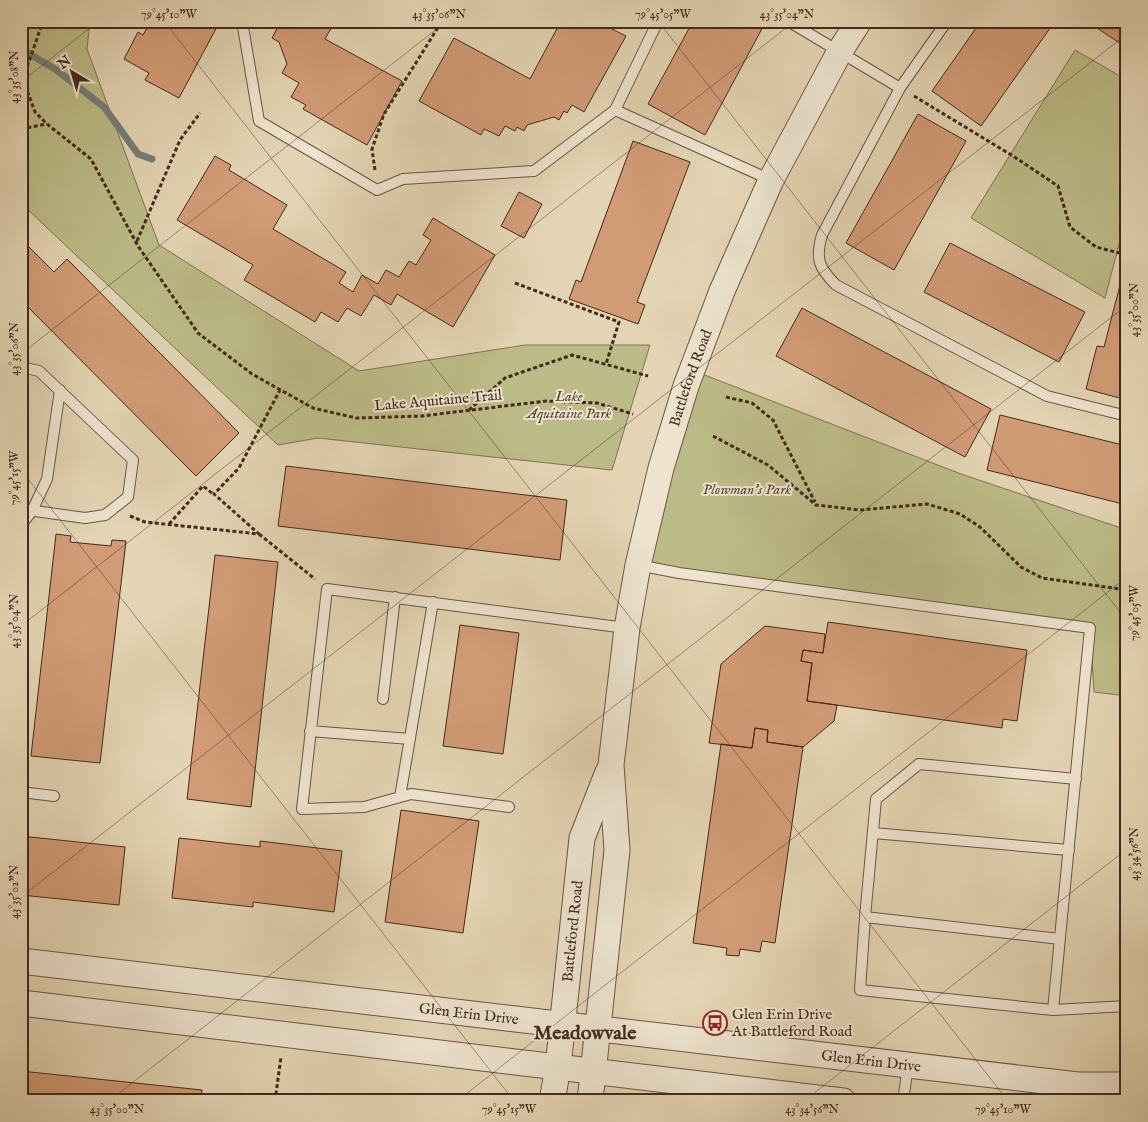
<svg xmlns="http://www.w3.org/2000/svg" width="1148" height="1122" font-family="'IM FELL English',serif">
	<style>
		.green { fill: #bcbb87; stroke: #807252 }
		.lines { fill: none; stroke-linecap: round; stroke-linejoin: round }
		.stream { stroke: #767e79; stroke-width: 7 }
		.building { fill: #d19b75; stroke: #44291e }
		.service-casing { stroke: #6c5443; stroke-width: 12 }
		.tertiary-casing { stroke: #6c5443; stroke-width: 27 }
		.path { stroke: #44291e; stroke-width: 3; stroke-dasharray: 4 2.5; stroke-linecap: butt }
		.service { stroke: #ede3ce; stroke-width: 10 }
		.tertiary { stroke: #ede3ce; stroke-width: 25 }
		.ticks { fill: none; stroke: #44291e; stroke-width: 1; stroke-opacity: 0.45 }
		.labels { text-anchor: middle; stroke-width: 4; stroke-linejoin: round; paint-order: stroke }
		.street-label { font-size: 15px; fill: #44291e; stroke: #ede3ce }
		.park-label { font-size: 15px; font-style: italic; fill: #5c4633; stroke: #ede3ce }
		.poi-label { font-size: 15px; fill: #44291e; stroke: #ede3ce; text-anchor: start }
		.district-label { font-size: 20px; font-weight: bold; fill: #44291e; stroke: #ede3ce }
		.neatline { fill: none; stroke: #44291e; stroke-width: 2 }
		.ticks-label { font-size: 12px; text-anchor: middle; fill: #44291e }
	</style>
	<rect width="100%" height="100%" fill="#e3d4b3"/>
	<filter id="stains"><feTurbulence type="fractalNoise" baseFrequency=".004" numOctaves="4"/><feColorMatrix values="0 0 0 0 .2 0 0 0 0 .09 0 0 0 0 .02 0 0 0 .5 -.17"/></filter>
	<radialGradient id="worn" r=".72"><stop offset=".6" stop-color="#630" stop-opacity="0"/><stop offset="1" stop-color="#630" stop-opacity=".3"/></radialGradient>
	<path class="green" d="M21 21H90L87 49 159 245 359 371 525 345H650L612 470 318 438 278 445 27 209 21 211Z
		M1075 50 1127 80V214L1105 298 971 218Z
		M689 369 961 474 1127 530V696L1094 692 1090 629 638 565Z"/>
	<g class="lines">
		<path class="stream" d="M21 49 55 69 104 107 138 154 152 159"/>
	</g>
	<path class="building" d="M151 21H215L219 23 179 98 145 80 149 73 124 59 138 32 143 35Z
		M281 21H335L325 39 402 81 367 145 303 109 306 105 291 97 299 83 282 73 287 64 279 42 272 38Z
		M561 21H613L610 28 626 36 584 112 572 105 567 113 564 111 559 120 554 117 527 125 524 131 517 127 515 131 505 126 499 136 484 129 481 135 419 101 454 38 530 79Z
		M693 21H762L765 23 705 135 648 104Z
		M981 21H1055L981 126 932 91Z
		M1089 21H1127V48L1088 22Z
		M918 114 966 141 894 270 846 243Z
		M633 141 690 162 637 302 645 305 638 324 569 299 576 280 581 282Z
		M215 156 231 165 229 170 287 205 273 229 346 272 339 283 353 292 362 275 378 284 386 270 399 277 409 261 416 265 431 240 423 235 433 218 495 255 453 327 397 294 391 305 374 295 361 316 347 308 338 322 321 312 315 322 244 280 253 265 177 220Z
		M519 192 542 204 524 238 501 226Z
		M21 239 54 272 67 259 239 433 196 476 24 303 29 298 21 290Z
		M950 243 1085 312 1059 362 924 292Z
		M1120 285 1127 287V400L1086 389 1097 346 1104 347Z
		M802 308 991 409 965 457 776 356Z
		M1000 415 1127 446V505L987 470Z
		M286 466 567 500 560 560 278 526Z
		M56 534 71 536 70 542 111 546 112 540 126 541 100 763 31 756Z
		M215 555 278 562 251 807 187 799Z
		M828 622 1027 650 1017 721 1003 719 1002 728 807 701 812 663 801 661 803 650 823 653Z
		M460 625 519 633 503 754 443 746Z
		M765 626 825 634 823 653 803 650 801 661 812 663 807 701 837 705 834 721 803 747 767 742 768 730 755 728 752 748 709 743 721 664Z
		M755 728 768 730 767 742 803 747 775 943 762 941 760 952 740 949 739 956 726 955 727 948 693 943 721 744 752 748Z
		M401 810 479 821 463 933 385 922Z
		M21 836 125 847 119 905 21 895Z
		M179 838 260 847V841L342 851 334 912 253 902V907L172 898Z
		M21 1071 202 1090 201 1101H21Z"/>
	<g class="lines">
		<defs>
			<path id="service" d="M242 21 259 121 377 190 403 179 534 171 615 110 771 180
				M788 21 900 88
				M947 21 900 88 822 235C815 259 819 268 836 285L1047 396 1127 416
				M615 110 658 21
				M21 367 39 371 133 460 128 497 105 515 85 518 21 509
				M21 525 32 511 47 479 60 390
				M638 565 679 573 1090 628 1053 1010 1127 1006
				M383 699 395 597
				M310 731 410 739
				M21 792 54 796
				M400 797 433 602
				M509 807 411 794 364 807 302 809 327 589 626 628
				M873 833 1069 850
				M865 917 1060 939
				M1053 1010 860 990 865 917 876 799 919 764 1076 779
				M903 1101 908 1066"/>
			<g id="tertiary">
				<path id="s1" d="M21 961 1078 1085H1127"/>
				<path d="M21 1003 843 1101"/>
				<path id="s2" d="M552 1101 558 1067 582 838 608 772"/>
				<path id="s3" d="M590 1101 617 850 611 765 627 628 638 565 661 468 686 386 722 291 771 180 840 51 859 21"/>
			</g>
		</defs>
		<use href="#service" class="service-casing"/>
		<use href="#tertiary" class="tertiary-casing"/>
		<path class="path" d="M23 79 35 112 47 124 91 159 138 246 198 333 252 374 313 408 356 418 422 416 546 401 597 403 633 414
			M21 85 43 21
			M914 96 1013 156 1058 186 1070 227 1096 247 1127 255
			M21 129 47 124
			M375 170 372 149 384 114 442 21
			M137 241 180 140 200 113
			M515 283 619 322 606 364
			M726 397 752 403 773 420 815 502
			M469 410 505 378 572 355 648 376
			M713 436 768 465 816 505 860 510 927 504 960 514 980 527 1021 567 1042 578 1127 590
			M130 516 145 522 259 534 214 494 239 468 280 390
			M169 524 203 486 213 494
			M259 534 315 579
			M275 1101 281 1057"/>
		<use href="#service" class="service"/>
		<use href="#tertiary" class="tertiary"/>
	</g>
	<path class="ticks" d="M164 21 1008 1101M658 21 1127 621M21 82 99 21M21 354 447 21M21 470 514 1101M21 626 795 21M21 897 1127 34M109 1101 1127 305M457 1101 1127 577M804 1101 1127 849"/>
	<defs>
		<symbol id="bus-ring" viewBox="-11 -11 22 22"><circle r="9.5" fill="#ede3ce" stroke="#8f2418" stroke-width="1.5"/><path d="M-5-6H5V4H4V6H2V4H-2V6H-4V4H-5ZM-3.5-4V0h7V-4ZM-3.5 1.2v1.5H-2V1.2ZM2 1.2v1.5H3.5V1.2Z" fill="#8f2418"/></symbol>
	</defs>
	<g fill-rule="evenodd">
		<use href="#bus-ring" x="701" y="1009" width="28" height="28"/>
	</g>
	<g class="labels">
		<g class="street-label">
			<text dy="5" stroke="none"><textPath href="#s3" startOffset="734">Battleford Road</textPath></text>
			<text transform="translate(438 400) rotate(-5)" y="5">Lake Aquitaine Trail</text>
			<text dy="5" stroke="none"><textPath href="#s2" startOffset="171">Battleford Road</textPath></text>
			<text dy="5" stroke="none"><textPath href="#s1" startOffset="451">Glen Erin Drive</textPath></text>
			<text dy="5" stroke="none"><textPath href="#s1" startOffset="856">Glen Erin Drive</textPath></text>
		</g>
		<g class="park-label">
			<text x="569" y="401">Lake<tspan x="569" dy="17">Aquitaine Park</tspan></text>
			<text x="747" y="494">Plowman's Park</text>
		</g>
		<g class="poi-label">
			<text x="732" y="1019">Glen Erin Drive<tspan x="732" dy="17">At Battleford Road</tspan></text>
		</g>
		<g class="district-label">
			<text x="585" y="1039">Meadowvale</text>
		</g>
	</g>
	<rect width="1148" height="1122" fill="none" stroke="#e3d4b3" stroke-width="55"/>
	<g transform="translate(72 72) rotate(322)" stroke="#ede3ce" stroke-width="4" paint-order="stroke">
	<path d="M0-4L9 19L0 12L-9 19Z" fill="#44291e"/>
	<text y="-8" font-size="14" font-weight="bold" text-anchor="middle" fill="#44291e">N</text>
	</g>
	<rect x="28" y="28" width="1092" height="1066" class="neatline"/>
	<g class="ticks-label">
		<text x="169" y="18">79°45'10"W</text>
		<text x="439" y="18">43°35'06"N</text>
		<text x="663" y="18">79°45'05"W</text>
		<text x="787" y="18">43°35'04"N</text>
		<text transform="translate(14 77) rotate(-90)" y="4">43°35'08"N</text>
		<text transform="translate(1134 310) rotate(-90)" y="4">43°35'00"N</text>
		<text transform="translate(14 349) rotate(-90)" y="4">43°35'06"N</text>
		<text transform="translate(14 478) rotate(-90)" y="4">79°45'15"W</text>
		<text transform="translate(1134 613) rotate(-90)" y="4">79°45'05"W</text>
		<text transform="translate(14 621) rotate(-90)" y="4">43°35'04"N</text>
		<text transform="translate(1134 854) rotate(-90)" y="4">43°34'56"N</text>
		<text transform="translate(14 892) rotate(-90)" y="4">43°35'02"N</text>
		<text x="117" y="1113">43°35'00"N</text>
		<text x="509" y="1113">79°45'15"W</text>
		<text x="812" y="1113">43°34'56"N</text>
		<text x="1003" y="1113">79°45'10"W</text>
	</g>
	<rect width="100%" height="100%" filter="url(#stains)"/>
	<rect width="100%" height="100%" fill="url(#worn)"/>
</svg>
